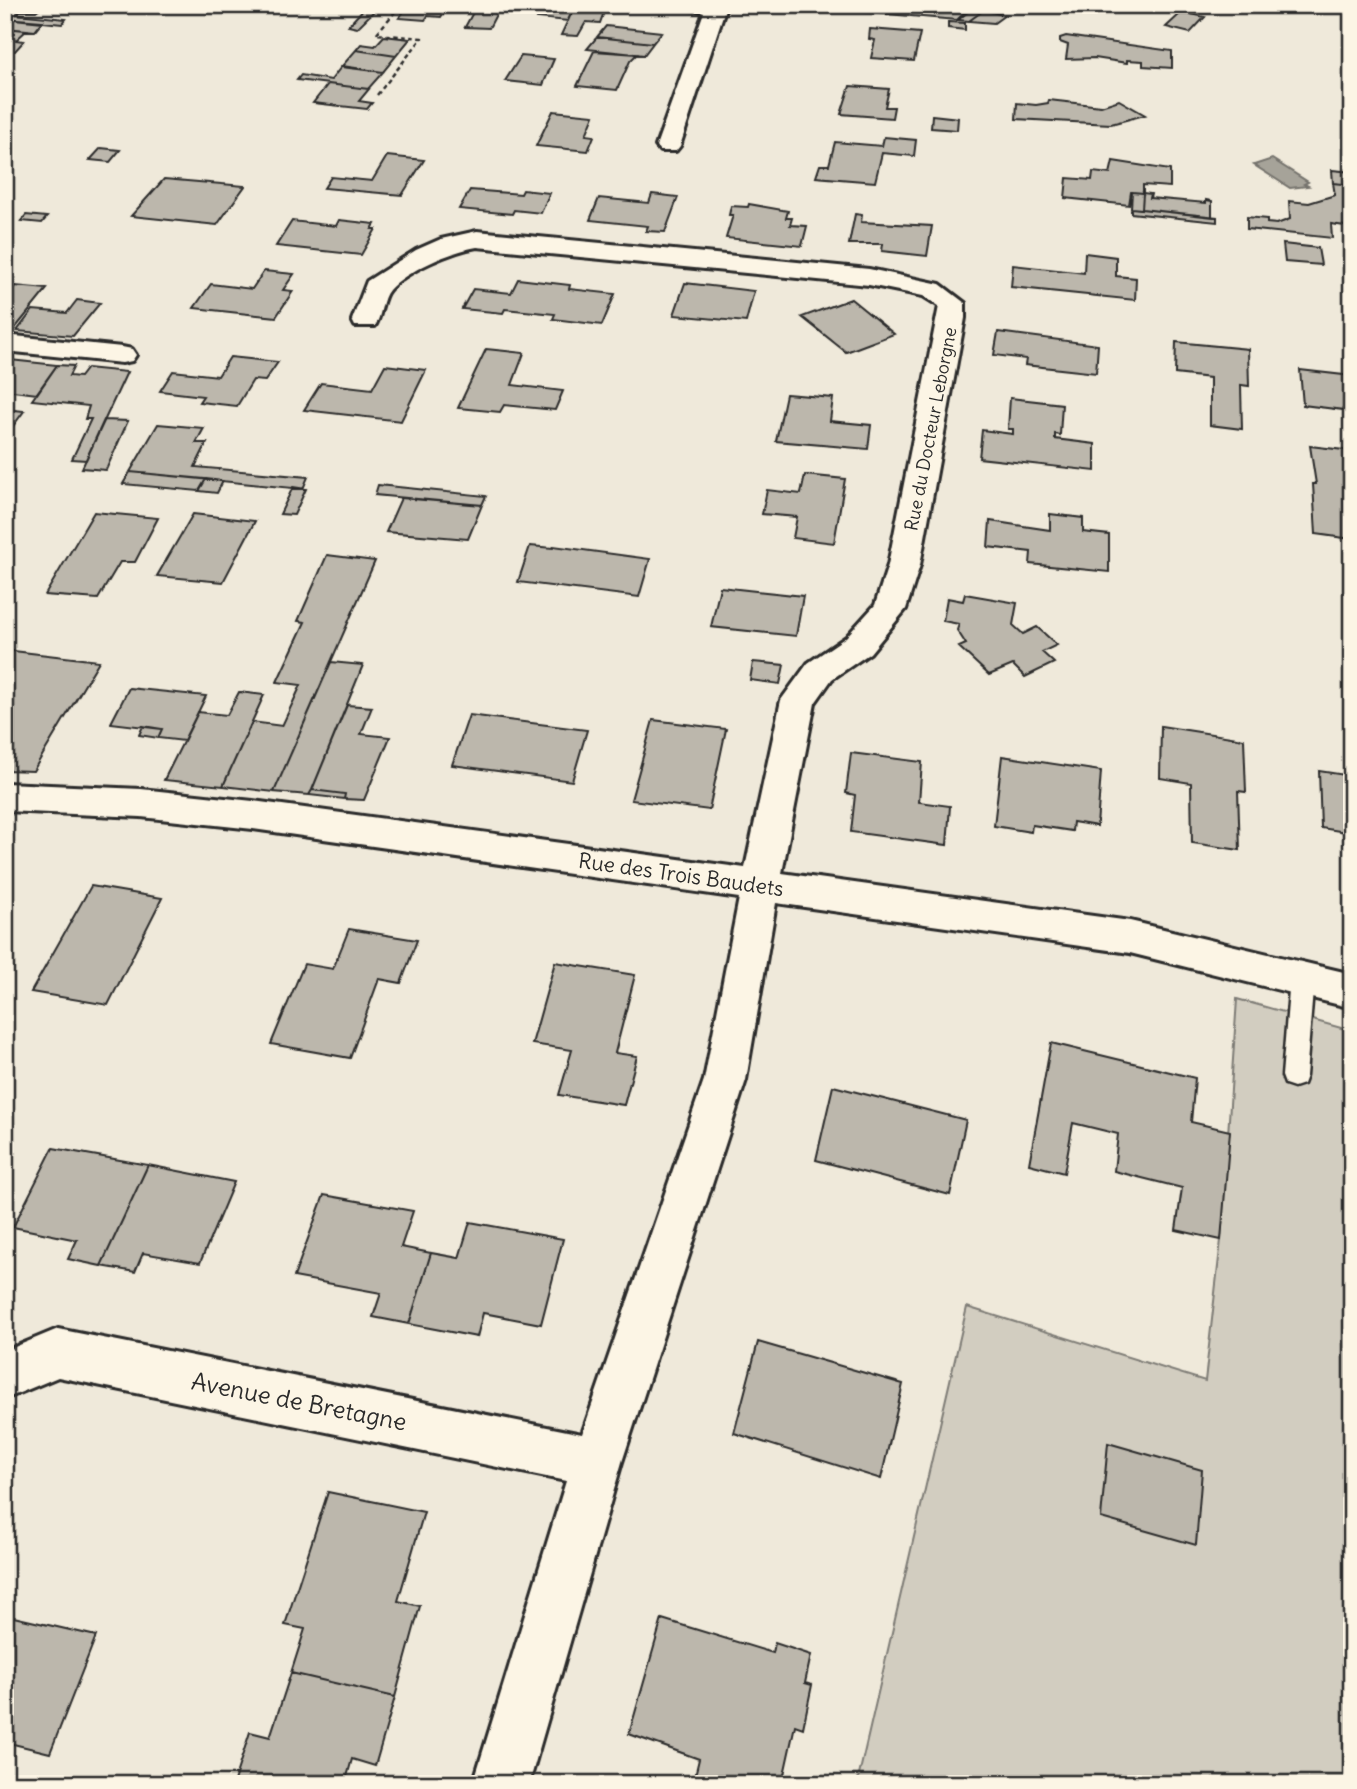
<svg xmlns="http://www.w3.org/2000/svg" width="1357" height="1789" font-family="Delius,sans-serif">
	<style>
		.green { fill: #d2cdc0; stroke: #7e7c76; stroke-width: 2 }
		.water { fill: #a6a399; stroke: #75736d; stroke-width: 2 }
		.building { fill: #bcb7ac; stroke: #2b2b2b; stroke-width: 2 }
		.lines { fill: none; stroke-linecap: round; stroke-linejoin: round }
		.lane-casing { stroke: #2b2b2b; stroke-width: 5 }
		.street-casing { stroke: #2b2b2b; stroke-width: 6 }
		.path { stroke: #2b2b2b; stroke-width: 2.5; stroke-dasharray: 4.5 3.5; stroke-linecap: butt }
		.lane { fill: #fcf5e5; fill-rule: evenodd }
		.street { fill: #fcf5e5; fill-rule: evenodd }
		.labels { text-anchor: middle; stroke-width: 5; stroke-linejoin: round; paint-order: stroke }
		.far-street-label { font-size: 18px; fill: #2b2b2b; stroke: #fcf5e5 }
		.street-label { font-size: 21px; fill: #2b2b2b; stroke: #fcf5e5 }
		.near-street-label { font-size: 24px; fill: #2b2b2b; stroke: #fcf5e5 }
	</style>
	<rect width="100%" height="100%" fill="#efe9da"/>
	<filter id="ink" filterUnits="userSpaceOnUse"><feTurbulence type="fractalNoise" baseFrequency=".0143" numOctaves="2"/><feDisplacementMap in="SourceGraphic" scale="14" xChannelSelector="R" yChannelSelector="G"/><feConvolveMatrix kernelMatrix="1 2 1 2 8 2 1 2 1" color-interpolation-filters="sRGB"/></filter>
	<g filter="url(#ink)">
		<path class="green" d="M1237 999 1352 1031V1784H857L967 1307 1205 1381 1221 1240Z"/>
		<path class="water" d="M1272 159 1308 182 1304 184 1308 186 1290 188 1254 165Z"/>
		<path class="building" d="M5 5H71L76 6 73 9 41 7 36 11 5 9Z
			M367 5H392L386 12 374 11 357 28 348 26Z
			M409 5H454L442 7 441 9H446L441 17 428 16 425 20 399 18Z
			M454 5H477L473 12 451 11Z
			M477 5H501L489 28 465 27Z
			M556 5H575L568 21 537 18 542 8 555 9Z
			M575 5 593 7 591 11 604 12 600 23 586 22 578 36 561 35Z
			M867 5H949L968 9 957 20 862 12Z
			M974 7 984 10 969 21 958 20Z
			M5 9 21 10 17 14 66 19 62 24 5 18Z
			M984 10 1003 15H1005L994 23 969 21Z
			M1182 12 1205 17 1190 33 1166 27Z
			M5 18 43 21 35 31 5 28Z
			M948 22 965 23V30L948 28Z
			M606 26 662 32 653 43 597 37Z
			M5 28 27 30 16 40 24 41 15 51 5 50Z
			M870 29 920 33 914 61 871 58 875 40 869 39Z
			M384 36 410 39 396 56 356 50 361 44 375 46Z
			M1066 36 1172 51V68L1143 66V61L1127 60V63L1095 58 1066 59 1068 45 1060 42V38Z
			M597 37 653 43 644 55 587 49Z
			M356 50 396 56 383 72 342 66Z
			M594 51 637 54 630 61 617 90 577 86Z
			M521 56 554 59 543 85 505 81Z
			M341 67 383 72 368 89 297 80 301 75 331 80Z
			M328 84 369 89 359 101 372 103 367 109 313 103Z
			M850 86 889 89 885 107H894L892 118 841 114Z
			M1049 100 1101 106 1119 100 1145 115 1111 124 1016 119 1017 103 1036 105 1048 103Z
			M553 111 594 115 586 135 594 136 588 151 536 146Z
			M932 115 958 118 957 130 931 128Z
			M884 137 916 140 914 156 882 153 875 182 816 177 820 165H829L835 142 882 146Z
			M101 148 120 150 110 162 90 160Z
			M387 156 424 160 402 195 324 188 331 177 372 181Z
			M1113 161 1170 170V187L1143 185V193L1131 192 1129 205 1065 198 1067 178 1092 180 1093 172 1110 174Z
			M1332 170 1352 172V185L1333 183Z
			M164 179 245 186 217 225 131 216Z
			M1333 183 1352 185V227L1331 224 1332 238 1247 229V217L1267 219V223L1277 224 1290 219 1289 201 1309 203 1335 195Z
			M470 190 521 194 523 190 550 193 541 213 514 210 512 214 459 209Z
			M1132 192 1143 193 1142 209 1131 208Z
			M1143 193 1151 194 1150 198 1206 203V200L1212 201V217L1142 209Z
			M652 194 678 197 665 232 646 231 648 226 590 220 599 198 649 203Z
			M749 204 788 211 786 218H792L790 225 807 226 802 246 726 238 733 215H729L731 206 748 207Z
			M1131 208 1217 217V222L1131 213Z
			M855 214 862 215 861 222 932 226 927 256 882 251 883 244H849Z
			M26 215 47 217 42 223 21 221Z
			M339 220 375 224 372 229H376L361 255 276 246 292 221 336 226Z
			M1283 244 1318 248 1321 265 1285 262Z
			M1085 253 1116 257V276L1136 278 1135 300 1011 287 1013 265 1084 273Z
			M264 271 294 274 283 290 293 291 276 317 194 308 211 284 252 289Z
			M518 279 570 285 569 289 615 294 602 325 553 319 555 314 505 309 503 313 462 309 473 289 511 293Z
			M685 283 754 291 746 322 674 315Z
			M15 286 47 289 13 331 5 330V298Z
			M851 299 894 334 846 352 802 317Z
			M77 300 100 303 73 336 17 331 33 310 67 313Z
			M998 332 1098 345 1096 373 1025 365 1026 359 994 355Z
			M1176 342 1248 349 1249 386 1241 385 1242 429 1210 425V378L1175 374Z
			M486 349 524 353 512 385 563 391 555 410 504 405 500 412 458 408Z
			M230 357 278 362 265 381 253 380 237 406 199 402 203 396 160 391 173 371 218 376Z
			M10 360 57 365 37 394 5 390V366Z
			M57 365 74 366 69 376 80 377 87 368 127 372 86 460 72 459 91 419H85L89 406 32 400Z
			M385 365 426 370 401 421 304 410 321 383 372 389Z
			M1300 370 1352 376V411L1303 405Z
			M786 394 833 398 830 421 871 425 868 449 776 441Z
			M1010 398 1062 404 1060 435 1055 434V439L1095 444V471L979 458 982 430 1013 434V429H1008Z
			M5 409 24 411 5 437Z
			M104 420 128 421 106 470 82 468Z
			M158 424 204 428 196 443H207L195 467 308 477 303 489 130 472Z
			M1310 446 1352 451V539L1316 534 1313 484H1316Z
			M130 472 206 479 199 491 123 484Z
			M805 475 845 479 834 543 793 538 797 517 762 514 767 490 801 494Z
			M206 479 223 481 217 493 199 491Z
			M378 485 486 496 482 505 375 495Z
			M293 487 306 489 294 515 280 514Z
			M401 498 482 505 468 539 386 532Z
			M94 512 158 518 135 562H120L98 599 45 595Z
			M193 514 255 521 223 582 157 576Z
			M1050 514 1083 518V532L1109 535V572L1030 564 1031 552 988 547 990 521 1050 530Z
			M530 546 553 548 554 546 650 559 639 597 518 582Z
			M327 555 375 561 274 792 223 786 252 722 282 726 301 685 277 682 305 622 298 621Z
			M720 587 803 596 796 636 711 627Z
			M965 594 1017 603 1013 625 1023 634 1037 627 1057 645 1042 652 1054 663 1025 677 1013 665 989 675 959 647 966 644 957 630 959 624 943 621 947 598 963 601Z
			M5 650 99 661 33 771 5 770Z
			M331 662 363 665 312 790 309 795 274 792Z
			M753 662 784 665 780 684 750 680Z
			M129 688 206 696 184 741 158 738 162 729 111 723Z
			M239 692 264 695 223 786 164 780 198 712 227 715Z
			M347 705 372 707 361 734 390 737 364 800 344 799 345 794 312 790Z
			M469 715 587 730 572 781 452 765Z
			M653 720 726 729 709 810 631 800Z
			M143 726 162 729 158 738 139 735Z
			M1161 726 1244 739 1246 792 1238 791 1240 850 1192 843 1191 783 1160 778Z
			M851 753 922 762 919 802 950 806 947 845 851 832 855 795 846 793Z
			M1002 756 1101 771 1097 826 1073 822 1072 831 1032 825 1031 832 994 826Z
			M1319 771 1352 776V833L1321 828Z
			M312 790 345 794 344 799 309 795Z
			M91 886 162 898 108 1005 31 992Z
			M349 929 417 940 401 983 379 979 350 1058 271 1044 304 964 333 969Z
			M555 962 635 975 615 1053 637 1056 624 1105 559 1095 572 1050 532 1044Z
			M1051 1043 1195 1078 1191 1122 1230 1131 1221 1240 1176 1230 1182 1188 1114 1171 1118 1134 1073 1123 1064 1173 1029 1164Z
			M833 1086 966 1120 950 1195 816 1160Z
			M53 1148 148 1165 101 1266 68 1259 77 1240 13 1227Z
			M148 1165 234 1182 200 1263 143 1253 135 1272 101 1266Z
			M324 1195 413 1211 401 1247 431 1253 409 1324 373 1317 381 1293 294 1277Z
			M470 1222 563 1239 541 1324 483 1313 477 1337 409 1324 431 1253 459 1258Z
			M758 1342 903 1384 881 1479 734 1433Z
			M1108 1443 1202 1470 1196 1545 1101 1518Z
			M328 1492 424 1512 398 1601 420 1606 395 1697 291 1673 305 1629 285 1625Z
			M5 1615 96 1636 50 1753 5 1742Z
			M662 1619 773 1653 775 1643 811 1655 805 1683 812 1685 803 1728 795 1725 782 1784H693L699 1759 629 1734Z
			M291 1673 395 1697 375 1766 352 1759 345 1784H233L250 1732 270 1737Z"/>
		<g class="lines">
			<defs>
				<path id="lane" d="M1302 968 1310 971 1314 978 1306 1076 1303 1084 1294 1087 1285 1084 1282 1076 1290 978 1294 971Z"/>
				<path id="street" d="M687 5 726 6 680 146 676 151H660L656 146 704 12 690 9Z
					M477 231 869 269 940 284 965 303V318L920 565 906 609 870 653 832 679 815 703 782 873 1130 921 1352 974V1008L1130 953 776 903 746 1080 622 1462 529 1784H473L566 1481 58 1377 5 1399V1351L58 1329 582 1434 704 1080 739 898 253 829 141 817 5 811V783L141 789 253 801 745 868 781 700 808 663 846 637 875 605 888 565 939 306 923 296 869 285 477 247C452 251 406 271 389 290 381 299 382 316 375 326H355L352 320 367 281 416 250 441 239Z
					M5 335 122 347 132 349 136 355 132 361 122 363 5 351Z"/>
			</defs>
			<use href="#lane" class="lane-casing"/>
			<use href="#street" class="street-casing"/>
			<path class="path" d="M377 95 422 38 376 34 401 5"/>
			<use href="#lane" class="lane"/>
			<use href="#street" class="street"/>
		</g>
	</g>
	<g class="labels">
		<g class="far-street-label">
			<text transform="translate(931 429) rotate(-79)" y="6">Rue du Docteur Leborgne</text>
		</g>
		<g class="street-label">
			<text transform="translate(681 875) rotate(8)" y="7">Rue des Trois Baudets</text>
		</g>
		<g class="near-street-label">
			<text transform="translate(299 1402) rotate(11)" y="8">Avenue de Bretagne</text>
		</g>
	</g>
	<rect width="1357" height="1789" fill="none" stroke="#fcf5e5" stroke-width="28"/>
	<rect x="14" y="14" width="1329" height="1761" fill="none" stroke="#2b2b2b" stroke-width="2.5" filter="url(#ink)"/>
</svg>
